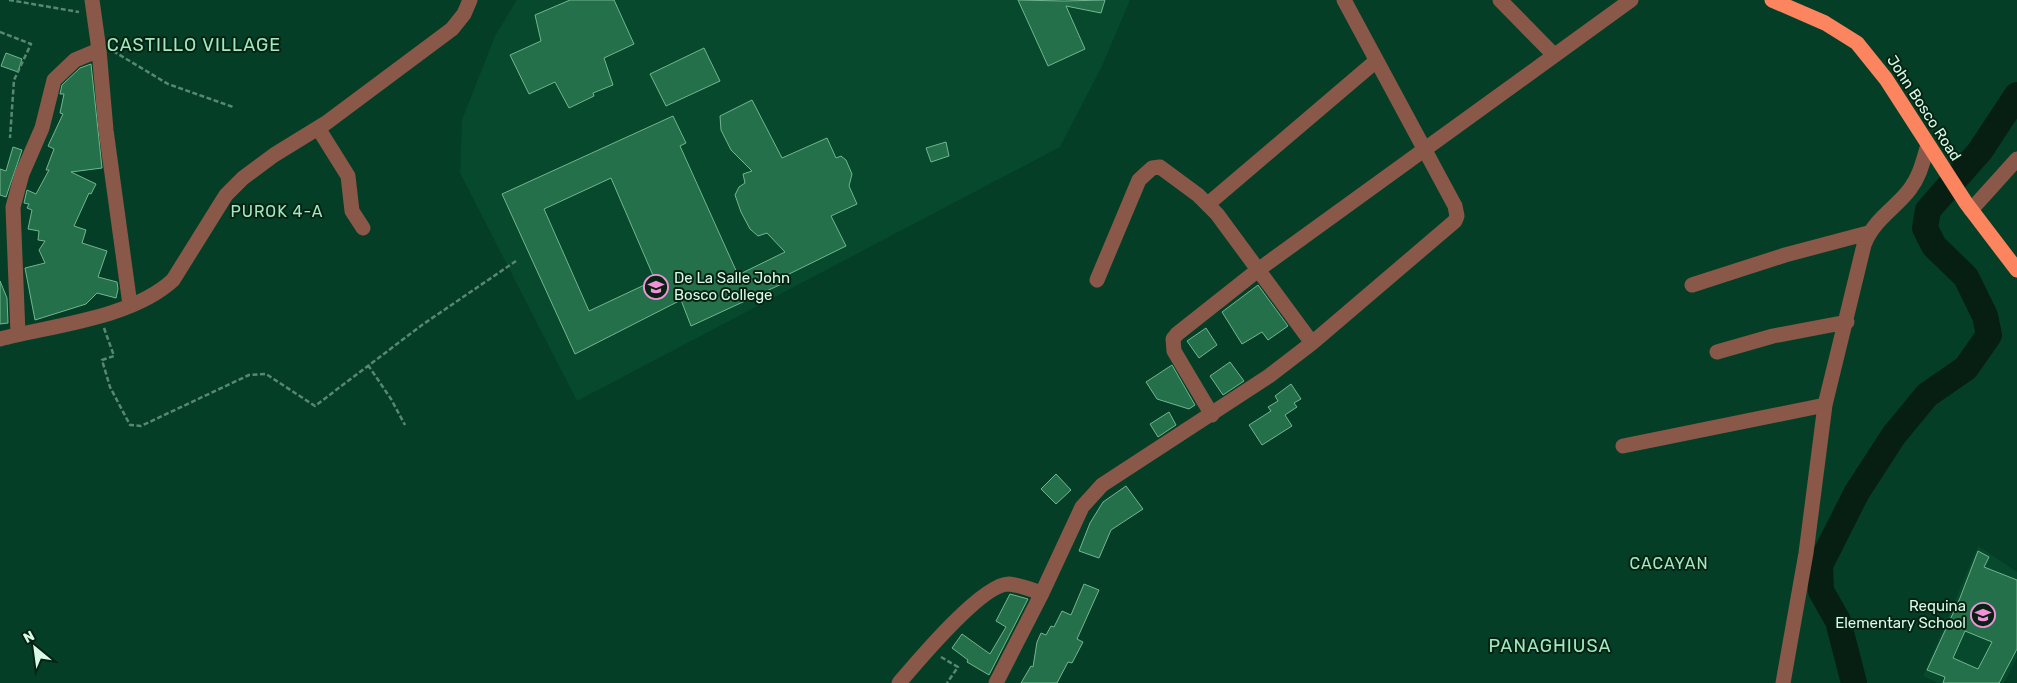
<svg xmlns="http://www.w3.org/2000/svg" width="2017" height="683" font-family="Rubik,sans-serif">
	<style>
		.built { fill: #06492d }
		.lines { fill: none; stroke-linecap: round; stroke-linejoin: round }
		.river { stroke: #071f13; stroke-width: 26 }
		.building { fill: #24704b; stroke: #72b690; fill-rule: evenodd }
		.path { stroke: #588871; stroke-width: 2.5; stroke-dasharray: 5 2.5; stroke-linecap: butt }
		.minor { stroke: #895848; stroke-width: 15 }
		.highway { stroke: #fc845e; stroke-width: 15 }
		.labels { text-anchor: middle; stroke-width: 4; stroke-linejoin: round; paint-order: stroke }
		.street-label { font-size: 15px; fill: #d9fbe6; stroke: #052213 }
		.poi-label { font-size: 15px; fill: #d9fbe6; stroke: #052213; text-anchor: start }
		.neighbourhood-label { font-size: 16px; letter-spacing: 1px; fill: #a3e9c0; stroke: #052213 }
		.quarter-label { font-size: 18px; letter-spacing: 1px; fill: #a3e9c0; stroke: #052213 }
	</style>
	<rect width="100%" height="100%" fill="#053e26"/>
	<path class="built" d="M517 0H1130L1102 66 1060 147 577 401 460 173 462 120 495 36Z
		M1978 546 2017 572V658L2004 683H1938L1923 676Z"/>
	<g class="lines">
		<path class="river" d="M1854 683 1838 621 1821 591 1820 565 1857 492 1894 435 1927 395 1966 368 1989 335 1985 316 1966 277 1934 246 1925 228 1928 210 1980 151 2017 95"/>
	</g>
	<path class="building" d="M570 0H614L634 44 604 58 613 85 593 93 594 96 569 108 555 82 529 94 510 55 541 41 535 15Z
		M1018 0 1064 1 1105 0 1101 13 1066 6 1085 49 1048 66Z
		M704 48 720 81 666 106 650 74Z
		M6 53 22 59 18 72 1 66Z
		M91 64 102 168 71 172 96 184 91 194 89 193 74 226 86 230 82 243 107 251 98 277 117 282 118 289 116 298 97 293 86 304 35 320 25 268 45 263 39 250 45 241 38 240 39 231 28 229 32 210 27 208 29 204 24 203 27 190 36 194 49 170H46L54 149 48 146 63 114 60 113 64 94H60L62 85 80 68Z
		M752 100 782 158 827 138 836 158 841 156 846 160 852 174 849 186 857 204 831 216 846 246 783 277 786 282 691 326 681 300 575 354 502 194 673 116 686 143 680 146 738 275 785 252 767 233 758 236 750 229 741 212 735 195 739 187 745 183 743 174 752 171 731 150 721 130 720 116ZM611 178 655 280 589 311 544 209Z
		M946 142 949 156 931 162 926 148Z
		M13 147 22 150 6 197 0 195V169L6 171Z
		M0 281 7 298 8 323 0 324Z
		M1258 285 1288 326 1268 340 1262 332 1242 344 1222 312Z
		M1206 328 1217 345 1199 358 1187 341Z
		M1230 362 1244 381 1223 395 1210 376Z
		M1172 365 1195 405 1189 409 1157 399 1146 382Z
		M1291 384 1301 399 1294 403 1297 407 1285 415 1292 426 1262 445 1249 425 1271 411 1268 407 1278 401 1275 396Z
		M1169 412 1176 425 1158 437 1150 424Z
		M1056 474 1071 490 1056 504 1041 489Z
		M1126 486 1143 509 1111 530 1099 558 1079 551 1090 523 1103 502Z
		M1978 551 1989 557 1984 567 2017 580V649L1999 683H1943L1945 677 1927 670 1960 598ZM1965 631 1992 642 1978 669 1953 658Z
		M1084 584 1099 590 1077 639 1083 642 1072 663 1068 662 1057 683H1021L1031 666 1033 667 1037 642 1041 633 1046 635 1051 626 1054 627 1062 611 1071 615Z
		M1010 594 1028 599 989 675 967 662 968 660 952 648 962 634 990 654 1006 627 996 621Z"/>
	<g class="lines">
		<path class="path" d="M9 0 79 12
			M0 32 31 44 14 80 10 138
			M113 51 168 84 233 107
			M104 328 114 356 102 360 110 387 130 425 141 426 249 375 266 374 315 406 422 325 516 261
			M368 365 391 399 405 425
			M941 657 958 667 947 683"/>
		<path class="minor" d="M92 0 99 50 106 130 130 305
			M1500 0 1554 55
			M318 128 348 176 352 211 363 228
			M1208 204 1376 61
			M1971 210 2017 159
			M1097 280 1139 180 1152 168 1160 167 1198 195 1217 214 1312 343
			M1692 285 1785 255 1868 233
			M18 334 13 207 22 174 42 128 54 80 75 60 99 50
			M0 339C54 325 132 318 173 280L226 195 243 178 274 155 326 123 452 29 464 14 470 0
			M1717 352 1773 336 1847 322
			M1212 415 1174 351 1173 339 1177 334 1258 270 1631 0
			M1623 446 1825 405
			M899 683C916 663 983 583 1009 584 1020 585 1032 590 1042 593
			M996 683 1042 593 1082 507 1102 485 1269 376 1312 343 1455 221 1457 216 1455 206 1344 0
			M1783 683 1806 553 1825 405 1864 245C1873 220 1895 209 1910 189 1920 176 1923 161 1928 145"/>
		<path class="highway" d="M1772 0 1825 23 1857 43 1886 79 1966 203 2017 270"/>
	</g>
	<defs>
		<symbol id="university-ring" viewBox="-11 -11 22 22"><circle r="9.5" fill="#052213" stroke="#f291d6" stroke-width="1.5"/><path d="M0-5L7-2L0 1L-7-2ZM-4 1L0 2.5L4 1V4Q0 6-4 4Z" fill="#f291d6"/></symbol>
		<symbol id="school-ring" viewBox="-11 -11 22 22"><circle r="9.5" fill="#052213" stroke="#f291d6" stroke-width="1.5"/><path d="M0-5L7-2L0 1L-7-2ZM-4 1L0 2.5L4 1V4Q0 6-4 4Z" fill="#f291d6"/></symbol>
	</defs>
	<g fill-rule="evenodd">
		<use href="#university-ring" x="642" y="273" width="28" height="28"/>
		<use href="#school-ring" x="1969" y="601" width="28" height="28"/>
	</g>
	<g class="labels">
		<g class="street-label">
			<text transform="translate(1924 108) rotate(57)" y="5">John Bosco Road</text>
		</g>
		<g class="poi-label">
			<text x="674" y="283">De La Salle John<tspan x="674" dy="17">Bosco College</tspan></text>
			<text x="1966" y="611" text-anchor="end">Requina<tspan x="1966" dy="17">Elementary School</tspan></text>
		</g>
		<g class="neighbourhood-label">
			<text x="277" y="217">PUROK 4-A</text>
			<text x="1669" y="569">CACAYAN</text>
		</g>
		<g class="quarter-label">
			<text x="194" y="51">CASTILLO VILLAGE</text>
			<text x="1550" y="652">PANAGHIUSA</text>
		</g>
	</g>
	<g transform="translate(35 648) rotate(331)" stroke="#052213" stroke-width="4" paint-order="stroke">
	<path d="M0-4L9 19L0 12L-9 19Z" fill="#d9fbe6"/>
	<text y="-8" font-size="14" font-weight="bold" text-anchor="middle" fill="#d9fbe6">N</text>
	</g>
</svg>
